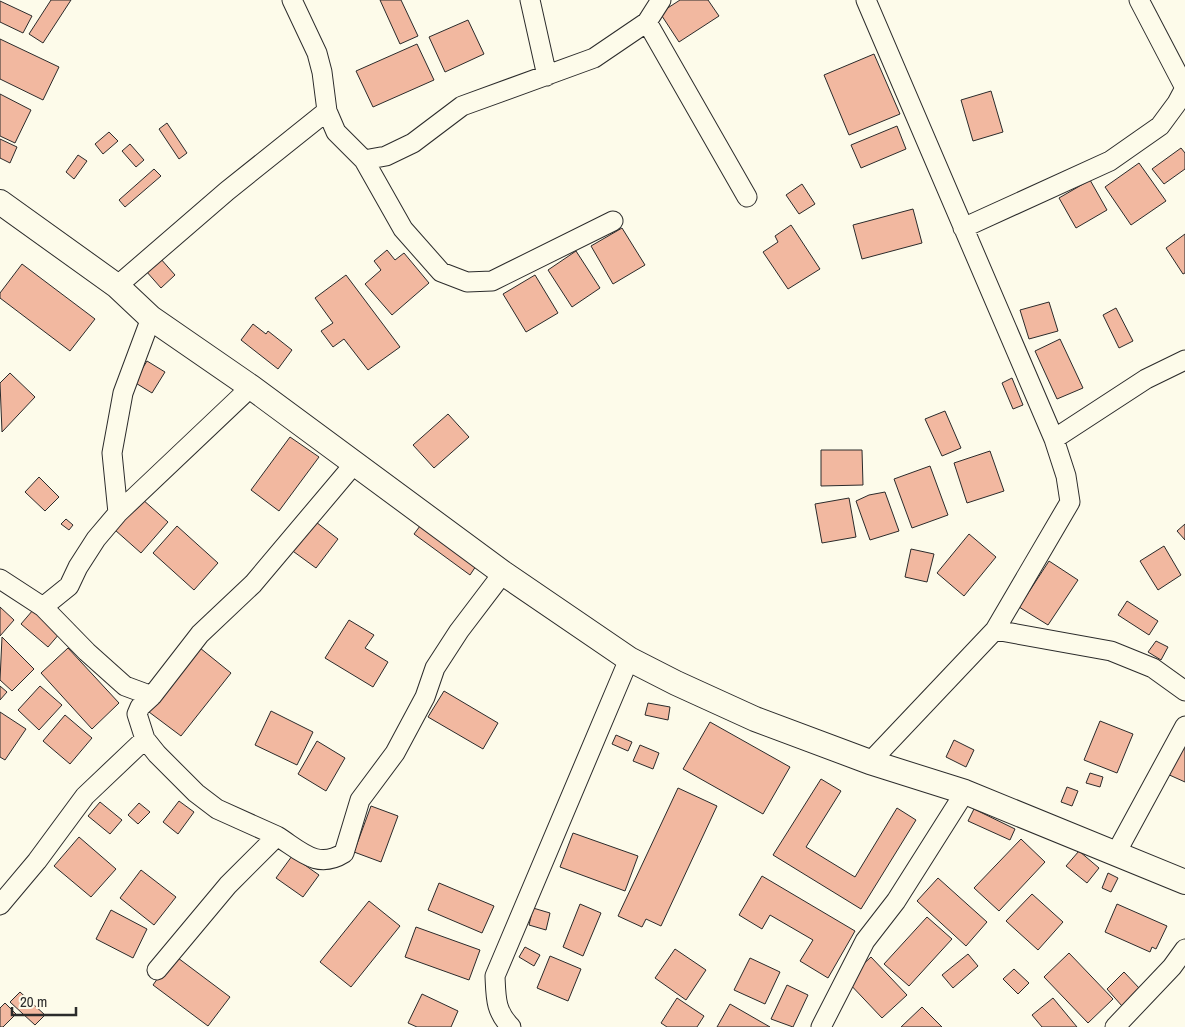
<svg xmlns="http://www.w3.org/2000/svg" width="1185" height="1027" font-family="'Archivo Narrow',sans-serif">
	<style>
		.building { fill: #f2b8a0; stroke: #2b2b2b }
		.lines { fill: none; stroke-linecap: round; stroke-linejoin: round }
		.minor-casing { stroke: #2b2b2b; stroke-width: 21 }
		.tertiary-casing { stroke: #2b2b2b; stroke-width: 26 }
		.minor { stroke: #fdfbea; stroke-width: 19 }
		.tertiary { stroke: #fdfbea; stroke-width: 24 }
	</style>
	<rect width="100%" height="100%" fill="#fdfbea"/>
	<path class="building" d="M51 0H71L43 43 29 34Z
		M380 0H401L418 36 400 44Z
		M680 0H708L719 16 679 42 660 13Z
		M0 1 32 16 23 33 0 22Z
		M468 20 484 54 445 72 429 37Z
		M0 39 59 67 43 100 0 79Z
		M417 44 434 80 373 107 356 71Z
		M874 54 900 114 849 135 824 75Z
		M991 91 1003 132 973 141 961 100Z
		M0 94 31 110 15 143 0 136Z
		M167 123 187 153 179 159 159 129Z
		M897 126 906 149 861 168 851 145Z
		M109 132 118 141 103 154 95 144Z
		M0 139 17 147 10 163 0 158Z
		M130 144 144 160 136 167 122 151Z
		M1181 148 1185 153V169L1164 184 1152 169Z
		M78 155 87 161 74 179 66 172Z
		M1139 163 1166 201 1131 225 1105 187Z
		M154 169 161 176 125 207 119 200Z
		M1090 180 1107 210 1076 228 1059 198Z
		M802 184 815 204 799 214 786 195Z
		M913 209 922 243 862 259 853 225Z
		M791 225 820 269 788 289 763 252 778 242 775 236Z
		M622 228 645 265 613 284 591 246Z
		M1185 234V273L1183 274 1166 248Z
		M387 250 395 260 404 253 429 283 392 315 365 284 381 270 374 261Z
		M576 251 600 288 572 307 548 270Z
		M160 258 175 275 161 288 146 271Z
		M22 264 95 319 70 351 0 298V293Z
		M346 275 400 347 368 370 344 339 333 347 321 331 333 323 315 298Z
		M535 275 558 313 526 332 503 294Z
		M1049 302 1058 331 1029 339 1020 310Z
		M1116 308 1133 341 1119 348 1103 315Z
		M253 324 266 334 268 331 292 350 278 369 241 340Z
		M1060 339 1083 388 1057 399 1035 351Z
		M147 361 165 372 152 393 134 382Z
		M10 373 35 397 2 432 0 383Z
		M1012 378 1023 405 1013 409 1002 383Z
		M945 411 961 448 942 456 925 419Z
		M448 414 469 437 434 468 413 445Z
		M290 437 319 457 279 511 251 490Z
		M821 450H862L863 485 821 486Z
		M990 451 1004 491 967 503 954 463Z
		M930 466 948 515 912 528 894 479Z
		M39 477 59 497 45 511 25 492Z
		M885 492 899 531 870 540 856 501 869 495Z
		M849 498 856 537 822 543 815 504Z
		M142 499 168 522 141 553 115 530Z
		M66 519 73 525 69 530 61 524Z
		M312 519 338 539 316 568 290 549Z
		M423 522 478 563 470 575 414 534Z
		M1185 524V540L1177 531Z
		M177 526 218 563 194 590 153 553Z
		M969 534 996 557 964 596 937 573Z
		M1164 546 1181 575 1158 590 1140 561Z
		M911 549 934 554 927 582 905 577Z
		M1049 561 1078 580 1048 625 1019 607Z
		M1127 601 1158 621 1149 635 1118 615Z
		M0 607 14 620 0 636Z
		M33 610 60 633 48 647 21 624Z
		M349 620 374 635 365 648 388 662 373 687 325 658Z
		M2 637 34 669 12 691 0 680Z
		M1156 641 1168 647 1161 660 1148 652Z
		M68 648 119 703 92 729 41 673Z
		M200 648 231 673 181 736 149 712Z
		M0 686 7 692 0 700Z
		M40 686 62 705 39 730 18 710Z
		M444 691 498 723 483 749 428 717Z
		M648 703 670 707 668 720 645 715Z
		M271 711 313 732 297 765 255 745Z
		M0 712 26 729 5 760 0 757Z
		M65 715 92 738 70 764 43 741Z
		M1100 721 1133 734 1117 773 1084 760Z
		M710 722 790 767 763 814 683 769Z
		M616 735 632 742 628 751 612 744Z
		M954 740 974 750 966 767 946 757Z
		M317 741 345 758 326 791 298 774Z
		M1185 742V782L1165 773Z
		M640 745 659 753 653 769 633 761Z
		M1090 773 1103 777 1100 787 1086 783Z
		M821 779 841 791 806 847 855 877 897 808 916 820 861 909 773 855Z
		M1067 787 1078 791 1072 806 1061 802Z
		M678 788 717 806 661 926 646 919 642 927 618 916Z
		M179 801 194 812 178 834 163 822Z
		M100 802 122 820 110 834 88 816Z
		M139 803 150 812 138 824 128 815Z
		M371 806 398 816 381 862 354 852Z
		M974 809 1015 829 1010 840 968 821Z
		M573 833 638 856 625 891 560 867Z
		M79 837 116 869 91 897 54 866Z
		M1021 839 1045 862 999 911 974 888Z
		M1079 851 1099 868 1087 883 1066 866Z
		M292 856 319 875 303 897 276 878Z
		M141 870 176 897 154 925 120 898Z
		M1108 873 1118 878 1111 892 1102 888Z
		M762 876 855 931 828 978 800 961 813 940 770 915 762 929 739 915Z
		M938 878 987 922 966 946 917 901Z
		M439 883 494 906 482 933 428 910Z
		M1032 894 1063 922 1038 950 1006 921Z
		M369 901 400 926 351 987 320 962Z
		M580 904 601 913 583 956 563 947Z
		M1117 904 1167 926 1156 949 1152 947 1150 952 1105 932Z
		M533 908 550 913 546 930 529 925Z
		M111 910 147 929 133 958 96 939Z
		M927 917 952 939 909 986 884 964Z
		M416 927 480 950 469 980 405 957Z
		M525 947 540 955 534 966 519 957Z
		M675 949 706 970 686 1000 655 978Z
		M1069 953 1113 999 1088 1023 1044 977Z
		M968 954 978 966 953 988 942 975Z
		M174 955 230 997 208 1026 153 985Z
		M550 956 581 969 568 1001 537 988Z
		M871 957 907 995 882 1018 846 980Z
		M750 958 780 972 765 1004 734 990Z
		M1014 969 1029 983 1018 994 1003 979Z
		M1124 972 1140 989 1122 1006 1107 989Z
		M787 985 808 995 793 1027 771 1019Z
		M20 992 45 1015 35 1025 10 1002Z
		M422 994 458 1011 451 1027H417L408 1023Z
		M677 998 704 1016 697 1027H667L661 1023Z
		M1053 998 1077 1027H1042L1032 1015Z
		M5 1003 16 1014 3 1027H0V1008Z
		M730 1004 770 1027H717Z
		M922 1007 942 1027H901Z"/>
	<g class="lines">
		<defs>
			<path id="minor" d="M292 0 317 53 322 72 327 111 336 132 364 160 403 229 441 272 467 282 492 281 613 221
				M530 0 547 76
				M866 0 1054 439 1066 476 1070 502 995 630 1111 651 1153 668 1185 691
				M647 22 747 197
				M364 160 386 156 413 143 462 106 594 58 647 22 661 0
				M963 228 1110 161 1160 126 1177 103 1185 88 1139 0
				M117 286 227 191 327 111
				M1054 439 1146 379 1185 360
				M118 513 112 453 123 393 151 318
				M0 579 43 607 87 652 125 686 152 696 140 707 137 714 145 739 157 754 196 793 217 809 277 836
				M43 607 69 586 78 567 96 539 118 513 251 387
				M152 696 200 634 253 584 355 463
				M870 762 995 630
				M1116 853 1185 726
				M0 905 37 861 85 796 145 739
				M157 970 228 885 277 836C301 851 317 870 344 853L360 800 395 753 425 697 435 668 459 631 503 573
				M511 1027C495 1011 496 997 495 976L629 659
				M821 1027 865 941 896 901 965 792
				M1115 1027 1172 967 1185 949"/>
			<path id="tertiary" d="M0 202 117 286 151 318 251 387 503 573 629 659 676 683 755 719 870 762 965 792 1185 882"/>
		</defs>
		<use href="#minor" class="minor-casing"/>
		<use href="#tertiary" class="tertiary-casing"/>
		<use href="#minor" class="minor"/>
		<use href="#tertiary" class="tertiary"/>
	</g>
	<path d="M12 1007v8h64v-8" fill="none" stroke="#2b2b2b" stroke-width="2.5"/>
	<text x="20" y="1007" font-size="15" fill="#2b2b2b" stroke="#fdfbea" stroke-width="4" paint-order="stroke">20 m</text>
</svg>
